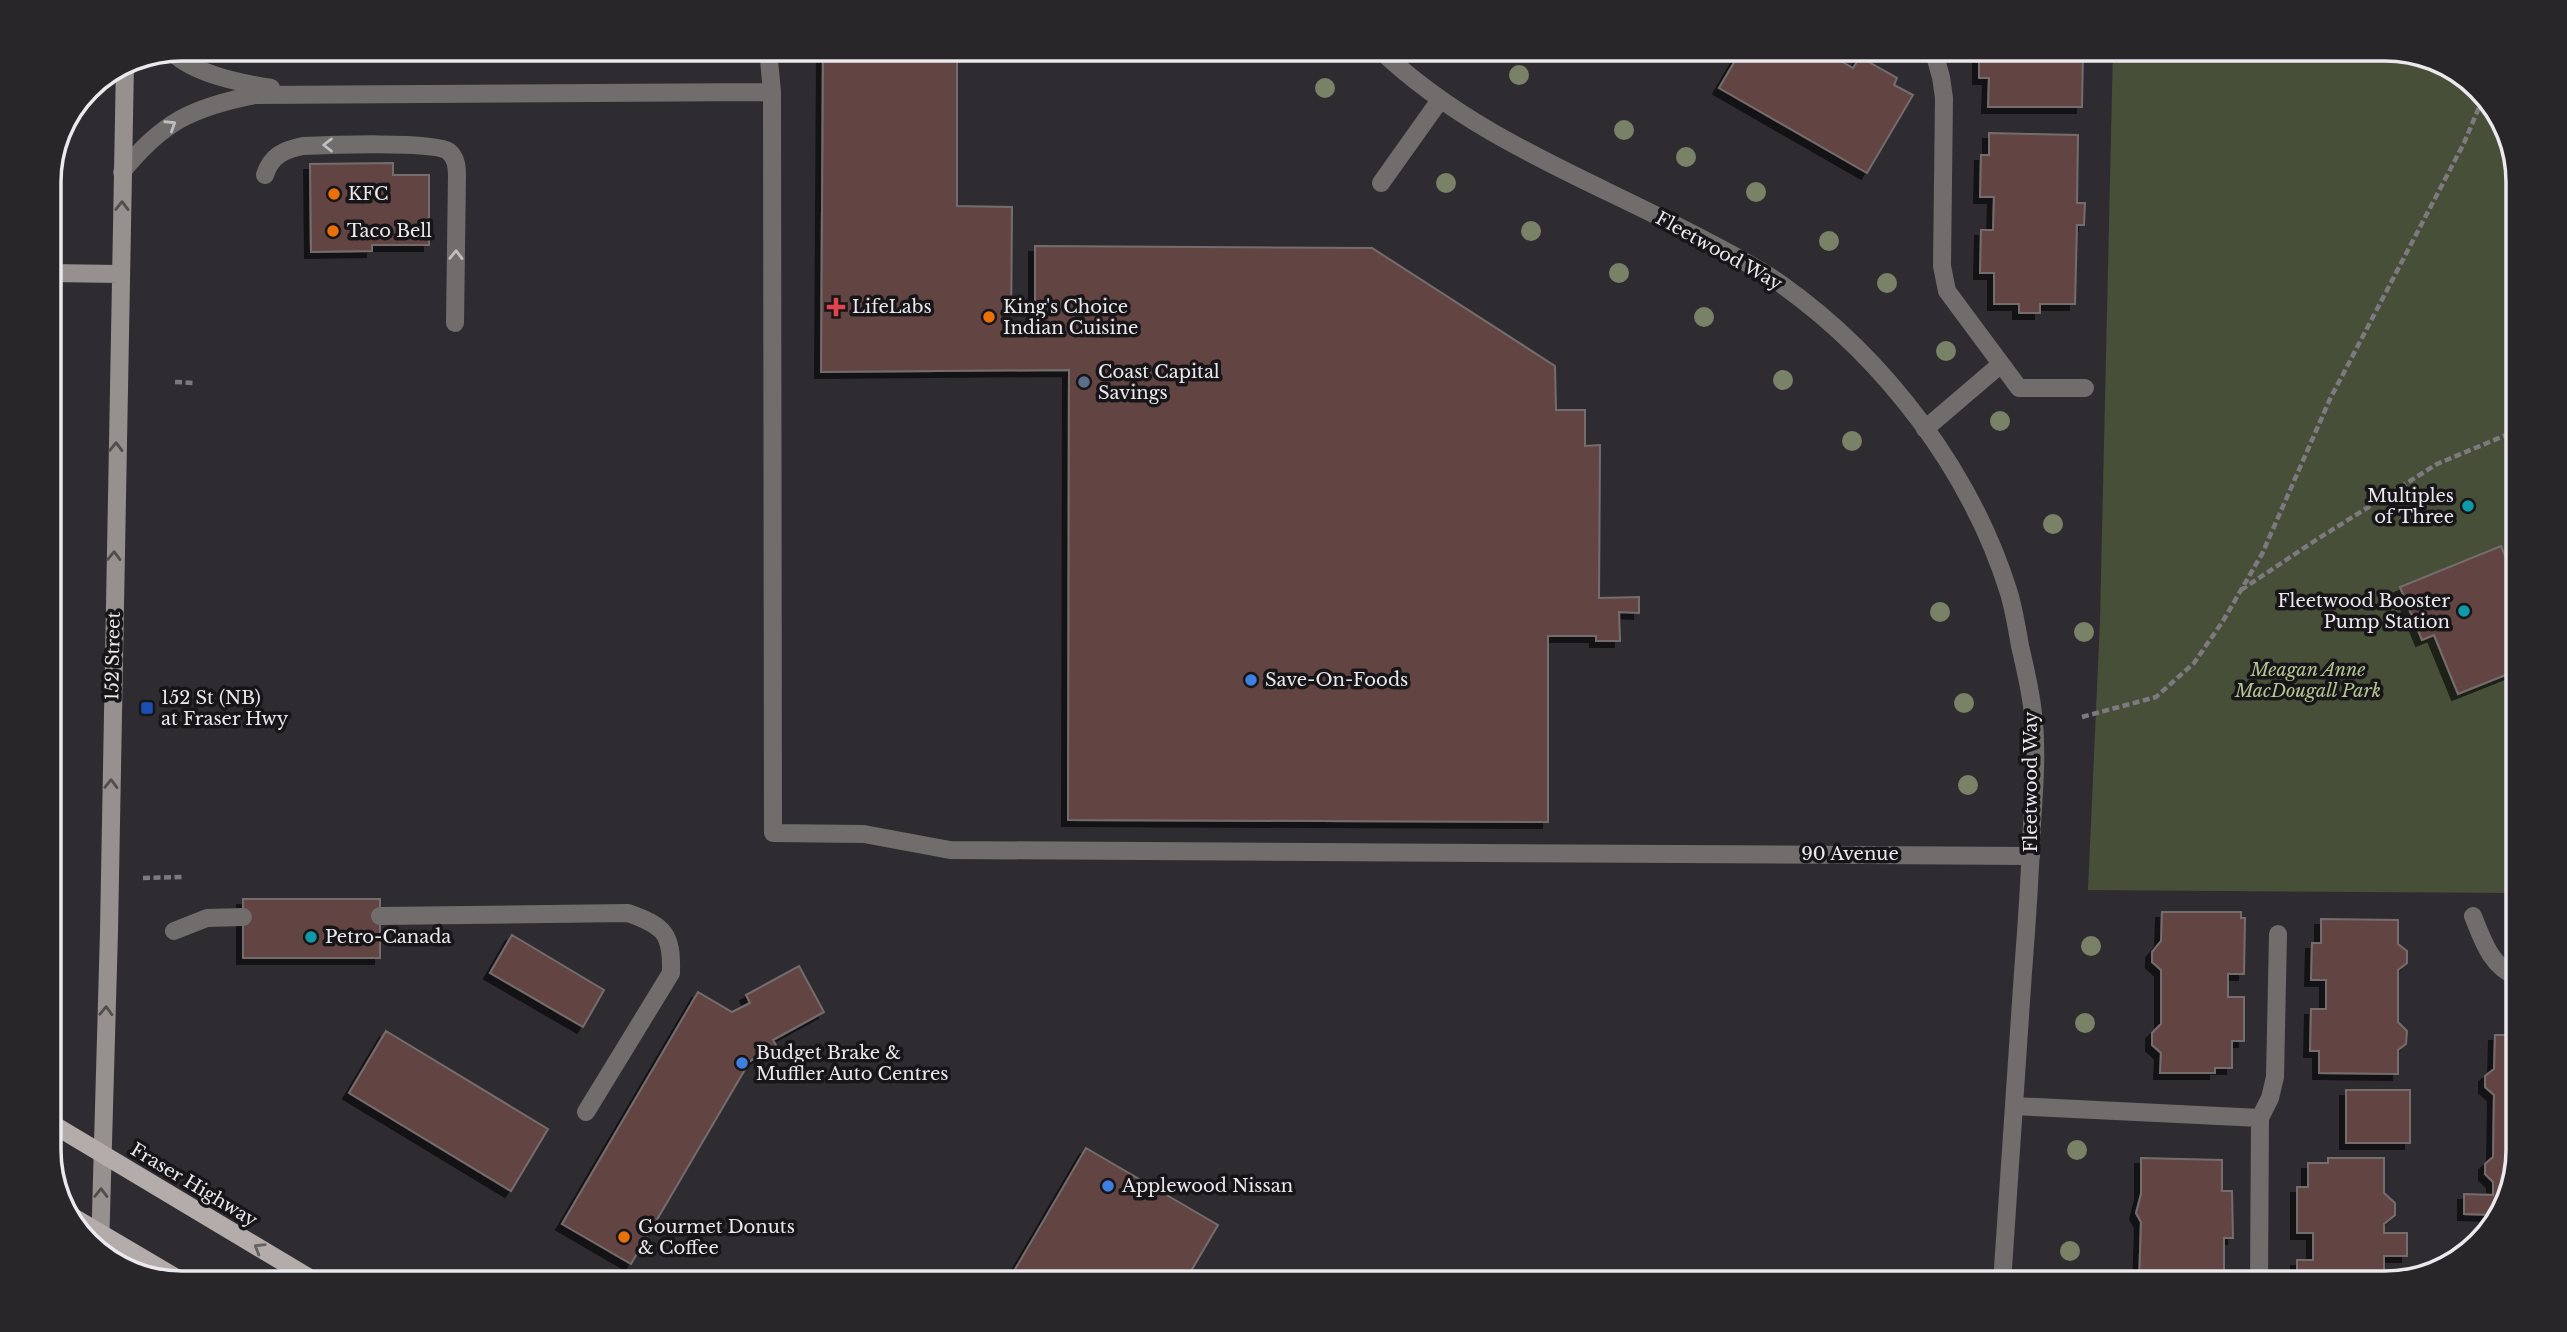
<svg xmlns="http://www.w3.org/2000/svg" width="2567" height="1332" font-family="'Libre Baskerville',serif">
	<style>
		.green { fill: #474f38 }
		.building { fill: #624443; stroke: #756d6d; stroke-width: 2; filter: url(#shadow) }
		.lines { fill: none; stroke-linecap: round; stroke-linejoin: round }
		.path { stroke: #7d7a7f; stroke-width: 4.5; stroke-dasharray: 7 3.5; stroke-linecap: butt }
		.service { stroke: #706d6c; stroke-width: 18 }
		.tertiary { stroke: #706d6c; stroke-width: 18 }
		.secondary { stroke: #96918f; stroke-width: 18 }
		.primary { stroke: #b3acaa; stroke-width: 18 }
		.tree { fill: #798167 }
		.oneway { stroke: #c0bec0 }
		.oneway2 { stroke: #504d4e }
		.oneway3 { stroke: #656061 }
		.food-dot { fill: #e8710a; stroke: #171518; stroke-width: 2.5 }
		.health-dot { fill: #e0444e; stroke: #171518; stroke-width: 2.5 }
		.service-dot { fill: #5c6f8a; stroke: #171518; stroke-width: 2.5 }
		.culture-dot { fill: #0f9aa8; stroke: #171518; stroke-width: 2.5 }
		.shop-dot { fill: #3f7fe0; stroke: #171518; stroke-width: 2.5 }
		.transit-dot { fill: #1a4fb4; stroke: #171518; stroke-width: 2.5 }
		.labels { text-anchor: middle; stroke-width: 7; stroke-linejoin: round; paint-order: stroke }
		.poi-label { font-size: 18px; fill: #ebe9ed; stroke: #171518; text-anchor: start }
		.street-label { font-size: 18px; fill: #ebe9ed; stroke: #171518 }
		.park-label { font-size: 18px; font-style: italic; fill: #b5c693; stroke: #171518 }
		.rim { fill: none; stroke: #ebe9ed; stroke-width: 3.5 }
	</style>
	<defs>
		<filter id="shadow"><feDropShadow dx="-6" dy="6" stdDeviation="0" flood-color="#0009"/></filter>
	</defs>
	<rect width="100%" height="100%" fill="#2f2c31"/>
	<path class="green" d="M2113 49H2385L2444 63 2496 109 2518 174V893L2088 890 2100 621Z"/>
	<path class="building" d="M823 49H957V206L1012 207 1011 333 1035 334V246L1372 248 1555 366 1556 410H1585V446L1600 445 1599 598 1639 597V613L1619 612 1620 641H1596V636H1548V822L1068 820 1069 370 821 372Z
		M1742 49H1827L1825 52 1853 68 1860 57 1897 78 1894 85 1913 95 1867 173 1719 88Z
		M1979 49H2083L2082 107H1988L1989 78H1979Z
		M1989 133 2078 135 2077 203H2085L2084 225H2077L2075 304H2040V313H2019V304H1994V273H1980L1981 230H1993L1994 197H1980L1981 155H1989Z
		M393 163V175H429V245H372V251L311 252 310 164Z
		M2501 546 2518 587V670L2458 694 2434 635 2422 640 2400 587Z
		M243 899H380V958H243Z
		M2162 912H2241V918H2245L2244 974H2228V997H2244V1041H2232V1068H2215V1073H2160L2161 1053 2152 1045V1033L2161 1024V970L2152 962V952L2161 941Z
		M2321 919 2398 920V944L2407 951V963L2398 970V1022L2407 1031 2406 1044 2398 1050V1074L2319 1073V1051H2310L2311 1009H2326V980H2311L2312 943H2321Z
		M512 935 604 990 583 1027 490 973Z
		M799 966 824 1012 773 1040 777 1047 750 1061 631 1264 562 1224 698 992 732 1012 750 1003 746 995Z
		M386 1031 548 1129 511 1191 349 1093Z
		M2495 1035H2518V1150L2504 1209 2493 1222V1215L2464 1214V1194L2493 1195V1182L2485 1174V1164L2493 1157 2494 1095 2485 1087V1076L2494 1069Z
		M2346 1090H2410V1143H2346Z
		M1086 1148 1218 1225 1184 1283H1007Z
		M2141 1158 2222 1160V1191H2232L2233 1238H2224V1272H2231V1283H2139L2141 1222 2136 1213 2141 1194Z
		M2328 1158H2384V1193L2395 1203V1215L2384 1224V1233H2407V1256H2384V1278L2389 1282 2297 1283V1260H2313V1233H2297V1187H2308V1163H2328Z
		M941 1275 956 1283H936Z"/>
	<g class="lines">
		<path class="path" d="M175 382 194 383
			M2241 590 2316 540 2437 464 2518 430
			M2082 717 2156 697 2194 663 2223 621 2262 554 2330 399 2464 143 2483 98
			M143 878 184 877"/>
		<path class="service" d="M768 49 772 92 773 833 864 834 950 850 2031 856
			M1933 49 1941 77 1944 98 1942 266 1947 291 2019 388H2085
			M171 51C193 74 241 83 271 88
			M122 172C162 122 193 107 255 95L772 92
			M265 175C271 156 283 150 303 146 325 145 435 141 448 151 456 157 457 166 457 175L455 323
			M1381 183 1440 100
			M1925 429 2001 364
			M380 916 628 913C665 926 672 934 671 973L586 1112
			M2473 916C2483 941 2491 967 2518 977
			M174 931 207 918 243 917
			M2014 1106 2260 1118
			M2259 1283 2260 1118 2270 1098 2275 1077 2278 934"/>
		<path class="tertiary" d="M1379 49C1470 136 1584 177 1693 234 1723 250 1754 265 1781 284 1885 358 1971 471 2009 593 2014 610 2017 629 2020 646 2026 671 2032 697 2034 723 2037 756 2034 791 2032 824 2030 873 2027 923 2023 972 2016 1076 2009 1179 2002 1283"/>
		<path class="secondary" d="M49 207 50 172
			M49 273 120 274
			M100 1249 109 931 125 64"/>
		<path class="primary" d="M49 1122 318 1283
			M68 1214 185 1283"/>
	</g>
	<g class="tree">
		<circle cx="1519" cy="75" r="10"/>
		<circle cx="1325" cy="88" r="10"/>
		<circle cx="1624" cy="130" r="10"/>
		<circle cx="1686" cy="157" r="10"/>
		<circle cx="1446" cy="183" r="10"/>
		<circle cx="1756" cy="192" r="10"/>
		<circle cx="1531" cy="231" r="10"/>
		<circle cx="1829" cy="241" r="10"/>
		<circle cx="1619" cy="273" r="10"/>
		<circle cx="1887" cy="283" r="10"/>
		<circle cx="1704" cy="317" r="10"/>
		<circle cx="1946" cy="351" r="10"/>
		<circle cx="1783" cy="380" r="10"/>
		<circle cx="2000" cy="421" r="10"/>
		<circle cx="1852" cy="441" r="10"/>
		<circle cx="2053" cy="524" r="10"/>
		<circle cx="1940" cy="612" r="10"/>
		<circle cx="2084" cy="632" r="10"/>
		<circle cx="1964" cy="703" r="10"/>
		<circle cx="1968" cy="785" r="10"/>
		<circle cx="2091" cy="946" r="10"/>
		<circle cx="2085" cy="1023" r="10"/>
		<circle cx="2077" cy="1150" r="10"/>
		<circle cx="2070" cy="1251" r="10"/>
	</g>
	<defs><path id="oneway-chevron" d="M-2-3.5L2.5 0L-2 3.5" fill="none" stroke-width="1.6" stroke-linecap="round" stroke-linejoin="round" transform="scale(1.75)"/></defs>
	<g class="oneway">
		<use href="#oneway-chevron" transform="translate(171 125) rotate(-33)"/>
		<use href="#oneway-chevron" transform="translate(328 145) rotate(-180)"/>
		<use href="#oneway-chevron" transform="translate(456 255) rotate(-89)"/>
	</g>
	<g class="oneway2">
		<use href="#oneway-chevron" transform="translate(122 206) rotate(-89)"/>
		<use href="#oneway-chevron" transform="translate(116 447) rotate(-89)"/>
		<use href="#oneway-chevron" transform="translate(114 556) rotate(-89)"/>
		<use href="#oneway-chevron" transform="translate(111 784) rotate(-89)"/>
		<use href="#oneway-chevron" transform="translate(106 1011) rotate(-88)"/>
		<use href="#oneway-chevron" transform="translate(101 1193) rotate(-89)"/>
	</g>
	<use class="oneway3" href="#oneway-chevron" transform="translate(259 1248) rotate(-149)"/>
	<g class="food-dot">
		<circle cx="334" cy="194" r="7"/>
		<circle cx="333" cy="231" r="7"/>
		<circle cx="989" cy="317" r="7"/>
		<circle cx="624" cy="1237" r="7"/>
	</g>
	<path class="health-dot" d="M832.5 296.5h7v7h7v7h-7v7h-7v-7h-7v-7h7z"/>
	<circle class="service-dot" cx="1084" cy="382" r="7"/>
	<g class="culture-dot">
		<circle cx="2468" cy="506" r="7"/>
		<circle cx="2464" cy="611" r="7"/>
		<circle cx="311" cy="937" r="7"/>
	</g>
	<g class="shop-dot">
		<circle cx="1251" cy="680" r="7"/>
		<circle cx="742" cy="1063" r="7"/>
		<circle cx="1108" cy="1186" r="7"/>
	</g>
	<rect class="transit-dot" x="140" y="701" width="14" height="14" rx="3.5"/>
	<g class="labels">
		<g class="poi-label">
			<text x="348" y="200">KFC</text>
			<text x="347" y="237">Taco Bell</text>
			<text x="852" y="313">LifeLabs</text>
			<text x="1003" y="313">King's Choice<tspan x="1003" dy="21">Indian Cuisine</tspan></text>
			<text x="1098" y="378">Coast Capital<tspan x="1098" dy="21">Savings</tspan></text>
			<text x="2454" y="502" text-anchor="end">Multiples<tspan x="2454" dy="21">of Three</tspan></text>
			<text x="2450" y="607" text-anchor="end">Fleetwood Booster<tspan x="2450" dy="21">Pump Station</tspan></text>
			<text x="1265" y="686">Save-On-Foods</text>
			<text x="161" y="704">152 St (NB)<tspan x="161" dy="21">at Fraser Hwy</tspan></text>
			<text x="325" y="943">Petro-Canada</text>
			<text x="756" y="1059">Budget Brake &amp;<tspan x="756" dy="21">Muffler Auto Centres</tspan></text>
			<text x="1122" y="1192">Applewood Nissan</text>
			<text x="638" y="1233">Gourmet Donuts<tspan x="638" dy="21">&amp; Coffee</tspan></text>
		</g>
		<g class="street-label">
			<text transform="translate(1719 251) rotate(29)" y="6">Fleetwood Way</text>
			<text transform="translate(113 656) rotate(-89)" y="6">152 Street</text>
			<text transform="translate(2031 782) rotate(-90)" y="6">Fleetwood Way</text>
			<text x="1850" y="860">90 Avenue</text>
			<text transform="translate(194 1185) rotate(31)" y="6">Fraser Highway</text>
		</g>
		<g class="park-label">
			<text x="2308" y="676">Meagan Anne<tspan x="2308" dy="21">MacDougall Park</tspan></text>
		</g>
	</g>
	<path d="M0 0H2567V1332H0ZM182 61H2385A121 121 0 0 1 2506 182V1150A121 121 0 0 1 2385 1271H182A121 121 0 0 1 61 1150V182A121 121 0 0 1 182 61Z" fill="#282629" fill-rule="evenodd"/>
	<path class="rim" d="M182 61H2385A121 121 0 0 1 2506 182V1150A121 121 0 0 1 2385 1271H182A121 121 0 0 1 61 1150V182A121 121 0 0 1 182 61Z"/>
</svg>
